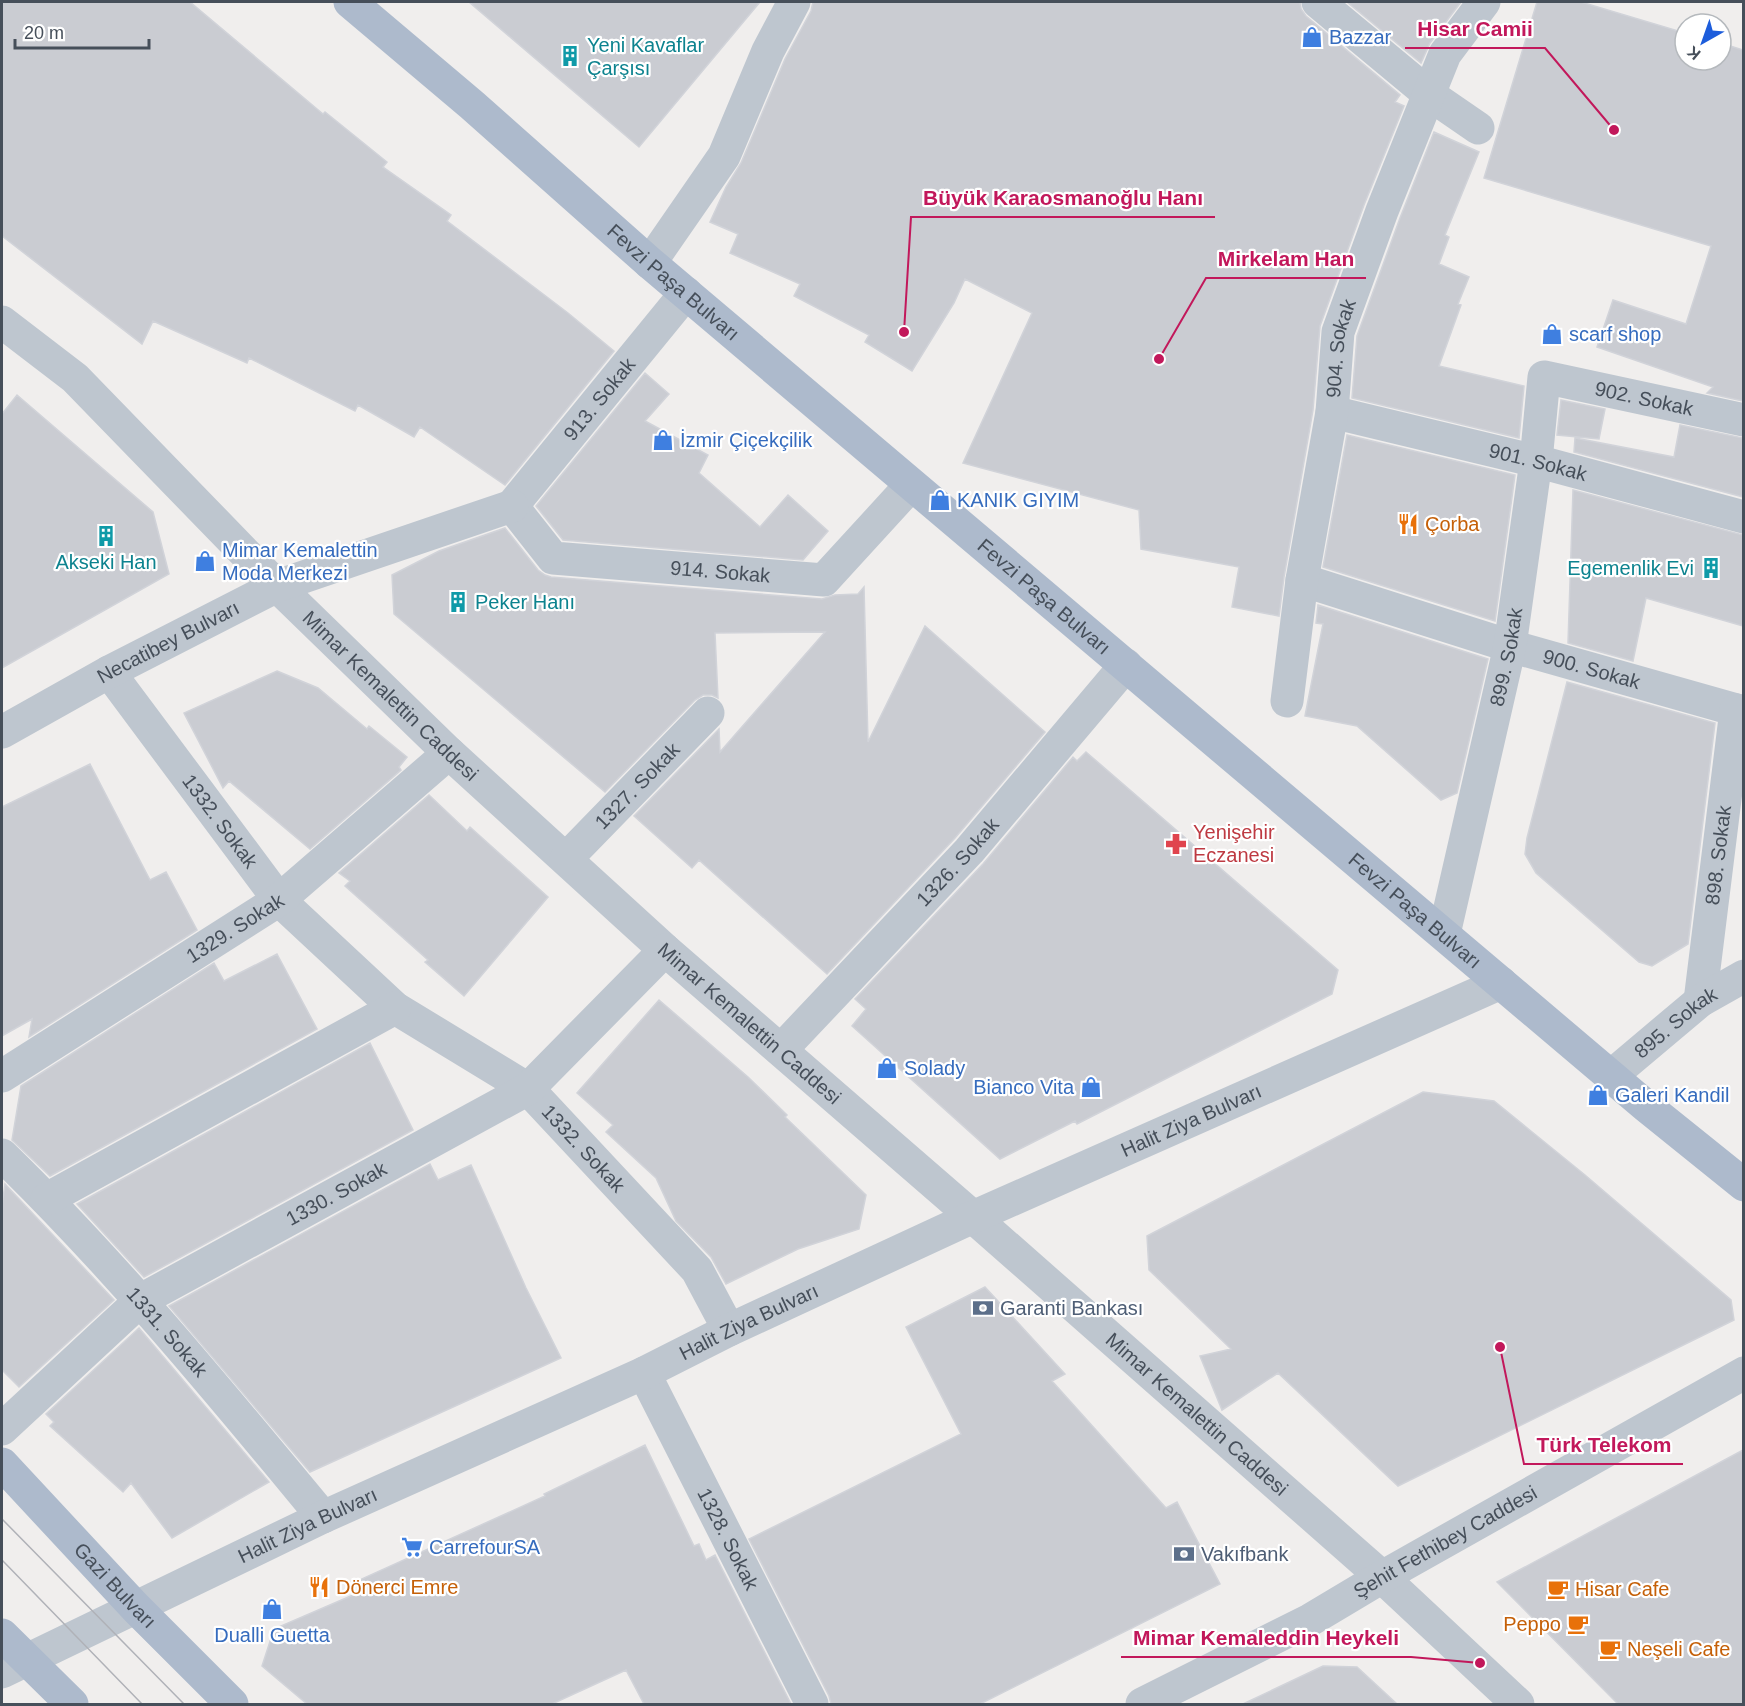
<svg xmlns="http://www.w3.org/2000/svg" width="1745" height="1706" font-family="Arial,sans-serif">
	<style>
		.building { fill: #caccd2; stroke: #d1d3d9; stroke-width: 1.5 }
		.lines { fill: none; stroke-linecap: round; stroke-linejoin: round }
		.minor { stroke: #bec6cf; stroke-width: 33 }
		.major { stroke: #adbacc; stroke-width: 33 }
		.tram { stroke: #b0b2b8; stroke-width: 1.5 }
		.labels { text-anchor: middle; stroke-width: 4.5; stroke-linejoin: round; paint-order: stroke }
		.shop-label { font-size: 20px; fill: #366cbe; stroke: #fff; text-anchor: start }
		.culture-label { font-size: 20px; fill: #0d838f; stroke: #fff; text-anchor: start }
		.street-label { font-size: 20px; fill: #464f5a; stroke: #fff }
		.food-label { font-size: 20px; fill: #c56008; stroke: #fff; text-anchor: start }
		.health-label { font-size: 20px; fill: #be3a42; stroke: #fff; text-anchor: start }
		.service-label { font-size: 20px; fill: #4e5e75; stroke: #fff; text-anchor: start }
		.leader { fill: none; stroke: #c2185b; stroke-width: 2 }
		.callout-dot { fill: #c2185b; stroke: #fff; stroke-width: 2 }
		.callout-label { font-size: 21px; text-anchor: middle; font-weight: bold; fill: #c2185b; stroke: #fff; stroke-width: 4.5; stroke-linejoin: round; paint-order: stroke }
	</style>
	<rect width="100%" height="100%" fill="#f0eeed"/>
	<path class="building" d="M2 2H190L323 114 325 112 387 162 383 167 451 215 447 221 568 313 614 351 505 485 420 427 414 437 358 405 355 411 249 358 247 363 153 321 142 344 2 236Z
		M469 2H760L639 147Z
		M813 2H1300L1301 9 1306 16 1400 95 1395 102 1404 106 1364 205 1320 326 1313 410 1284 577 1279 616 1232 607 1239 567 1141 549 1139 510 963 463 1032 313 965 279 954 303 912 371 865 342 869 335 794 296 800 284 730 253 738 234 710 222 726 187 741 163 785 59 811 11Z
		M1347 2H1461L1430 43 1421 63Z
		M1537 2H1581L1685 33V60H1721V43L1743 50V401L1707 393 1713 387 1597 347 1613 300 1686 324 1711 246 1484 178Z
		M1434 132 1479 152 1445 235 1449 237 1439 264 1469 277 1458 304 1461 305 1439 366 1524 386 1519 438 1352 398 1357 336 1400 218Z
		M645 373 669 394 645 421 708 455 699 473 760 527 788 495 828 531 803 560 563 540 536 506Z
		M17 395 153 512 169 574 2 668V414Z
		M1561 400 1605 409 1599 439 1557 435Z
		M1680 425 1743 438V497L1574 452 1575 438 1674 457Z
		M1347 435 1515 475 1495 621 1323 567Z
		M1573 490 1743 535V626L1646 598 1633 661 1568 643Z
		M505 528 538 570 545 575 551 577 822 599 835 595 858 594 864 587 868 742 925 626 1045 732 955 838 827 974 699 860 692 868 634 816 719 729 720 752 825 632 715 633 718 698 712 695H703L695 700 605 792 394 614 392 575 439 551Z
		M1318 605 1488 659 1457 793 1441 800 1357 726 1305 716 1323 624 1316 623Z
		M277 671 318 688 367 729 369 726 407 757 399 767 401 770 310 849 229 781 223 788 184 713Z
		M1567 682 1715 723 1688 944 1652 966 1639 962 1536 873 1525 854 1527 838Z
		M1086 752 1338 970 1332 994 1077 1124 1075 1121 1000 1159 852 1026 866 1009 855 999 983 864 1073 757 1077 761Z
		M90 764 150 880 166 872 197 930 29 1037 32 1019 2 1036V807Z
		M429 795 467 831 470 827 548 897 464 996 425 962 428 960 345 886 350 881 339 873Z
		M277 954 317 1029 50 1176 12 1140 21 1086 214 963 224 981Z
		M659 1000 748 1077 787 1115 785 1117 866 1195 859 1229 798 1249 726 1284 711 1257 676 1221 656 1178 606 1132 613 1125 577 1093Z
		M370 1043 413 1130 144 1277 77 1204Z
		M1423 1092 1494 1101 1585 1175 1731 1300 1734 1320 1398 1486 1278 1373 1222 1410 1200 1356 1231 1349 1149 1270 1147 1236Z
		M430 1164 438 1180 471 1165 526 1288 561 1358 310 1472 169 1306Z
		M5 1184 114 1300 19 1387 2 1370V1205Z
		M985 1287 1065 1374 1052 1381 1166 1508 1177 1502 1220 1584 980 1704H831L829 1696 749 1539 961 1434 906 1327Z
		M139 1328 269 1482 172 1538 131 1483 123 1492 50 1426 54 1422 46 1414Z
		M645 1445 694 1546 699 1544 706 1560 715 1555 791 1704H644L626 1670 552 1704H307L262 1666 274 1629 360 1592 355 1582 545 1496 544 1494Z
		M1743 1450V1704H1618L1497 1582Z
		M1323 1666 1357 1667 1397 1704H1243Z"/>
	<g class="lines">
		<g class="minor">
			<path d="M1318 2 1430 95 1478 128"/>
			<path d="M650 263 724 156 768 51 794 2"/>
			<path id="s1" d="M2 322 75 378 277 586 449 753 665 950 973 1217 1382 1577 1518 1704"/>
			<path id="s2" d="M1332 412 1536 461 1744 517"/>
			<path id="s3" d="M512 506 553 558 824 580 911 485"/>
			<path id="s4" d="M512 506 686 293"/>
			<path id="s5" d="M1302 580 1510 646 1744 712"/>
			<path id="s6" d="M109 672 279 900 395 1008 528 1089 697 1270 729 1330"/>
			<path id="s7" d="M1287 701 1302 580 1332 412 1338 332 1382 211 1445 54 1484 2"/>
			<path id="s8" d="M2 732 109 672 277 586 512 506"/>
			<path id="s9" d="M566 859 708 713"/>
			<path id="s10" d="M1444 934 1510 646 1536 461 1544 377 1744 420"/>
			<path id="s11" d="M1700 1001 1736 710"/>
			<path id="s12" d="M781 1050 969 851 1126 665"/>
			<path id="s13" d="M2 1076 279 900 449 753"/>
			<path id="s14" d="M1611 1076 1700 1001 1744 976"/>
			<path id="s15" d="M2 1155C118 1268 220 1393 323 1517"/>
			<path d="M47 1199 395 1008"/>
			<path id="s16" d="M644 1373 812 1704"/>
			<path id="s17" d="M2 1429 141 1300 528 1089 665 950"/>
			<path id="s18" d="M2 1672 323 1517 644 1373 729 1330 973 1217 1501 983"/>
			<path id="s19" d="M1142 1704 1310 1620 1382 1577 1744 1373"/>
		</g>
		<g class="major">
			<path id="s20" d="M350 2 472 105 650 263 1646 1106 1744 1185"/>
			<path id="s21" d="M2 1464 136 1608 232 1704"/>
			<path d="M2 1635 72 1704"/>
		</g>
		<path class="tram" d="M2 1519 184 1704
			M2 1560 142 1704"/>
	</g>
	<defs>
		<symbol id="shop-bare" viewBox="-9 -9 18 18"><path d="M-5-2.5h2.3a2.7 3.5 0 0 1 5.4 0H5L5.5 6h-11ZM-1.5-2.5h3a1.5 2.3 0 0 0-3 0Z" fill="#3f7fe0" stroke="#fff" stroke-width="2.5" paint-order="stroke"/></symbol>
		<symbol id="building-bare" viewBox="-9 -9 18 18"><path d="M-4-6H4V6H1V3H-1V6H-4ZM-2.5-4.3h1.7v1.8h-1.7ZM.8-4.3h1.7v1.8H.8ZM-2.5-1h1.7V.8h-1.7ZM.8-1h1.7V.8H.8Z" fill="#0f9aa8" stroke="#fff" stroke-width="2.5" paint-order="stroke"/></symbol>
		<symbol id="restaurant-bare" viewBox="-9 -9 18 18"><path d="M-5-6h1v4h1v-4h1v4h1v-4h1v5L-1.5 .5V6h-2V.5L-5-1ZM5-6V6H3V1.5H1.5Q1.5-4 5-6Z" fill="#e8710a" stroke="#fff" stroke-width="2.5" paint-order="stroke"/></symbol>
		<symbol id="pharmacy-bare" viewBox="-9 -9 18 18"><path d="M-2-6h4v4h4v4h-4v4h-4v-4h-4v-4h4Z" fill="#e0444e" stroke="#fff" stroke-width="2.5" paint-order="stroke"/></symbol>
		<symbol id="bank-bare" viewBox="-9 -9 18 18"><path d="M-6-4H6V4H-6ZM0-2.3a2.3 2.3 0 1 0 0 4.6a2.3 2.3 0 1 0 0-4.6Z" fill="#5c6f8a" stroke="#fff" stroke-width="2.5" paint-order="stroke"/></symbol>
		<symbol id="supermarket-bare" viewBox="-9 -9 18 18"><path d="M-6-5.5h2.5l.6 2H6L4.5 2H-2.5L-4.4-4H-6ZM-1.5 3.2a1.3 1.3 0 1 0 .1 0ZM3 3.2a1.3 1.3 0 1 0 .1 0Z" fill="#3f7fe0" stroke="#fff" stroke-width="2.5" paint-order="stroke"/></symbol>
		<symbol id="cafe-bare" viewBox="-9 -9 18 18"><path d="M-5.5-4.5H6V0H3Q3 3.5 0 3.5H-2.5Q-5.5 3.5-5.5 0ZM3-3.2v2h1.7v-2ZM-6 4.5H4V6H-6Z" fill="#e8710a" stroke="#fff" stroke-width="2.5" paint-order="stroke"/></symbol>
	</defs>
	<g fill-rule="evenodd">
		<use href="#shop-bare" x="1297" y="22" width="30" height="30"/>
		<use href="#building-bare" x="555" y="41" width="30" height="30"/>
		<use href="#shop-bare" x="1537" y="319" width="30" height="30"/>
		<use href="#shop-bare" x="648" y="425" width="30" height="30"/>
		<use href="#shop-bare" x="925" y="485" width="30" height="30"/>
		<use href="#restaurant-bare" x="1393" y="509" width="30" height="30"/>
		<use href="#building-bare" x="91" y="521" width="30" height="30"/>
		<use href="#shop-bare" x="190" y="546" width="30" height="30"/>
		<use href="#building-bare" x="1696" y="553" width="30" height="30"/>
		<use href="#building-bare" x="443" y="587" width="30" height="30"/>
		<use href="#pharmacy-bare" x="1161" y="829" width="30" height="30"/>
		<use href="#shop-bare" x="872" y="1053" width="30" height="30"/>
		<use href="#shop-bare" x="1076" y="1072" width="30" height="30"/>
		<use href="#shop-bare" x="1583" y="1080" width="30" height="30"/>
		<use href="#bank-bare" x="968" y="1293" width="30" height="30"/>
		<use href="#supermarket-bare" x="397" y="1532" width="30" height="30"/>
		<use href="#bank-bare" x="1169" y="1539" width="30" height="30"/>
		<use href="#restaurant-bare" x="304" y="1572" width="30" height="30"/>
		<use href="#cafe-bare" x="1543" y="1574" width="30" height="30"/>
		<use href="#shop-bare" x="257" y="1594" width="30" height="30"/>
		<use href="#cafe-bare" x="1563" y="1609" width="30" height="30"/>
		<use href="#cafe-bare" x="1595" y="1634" width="30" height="30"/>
	</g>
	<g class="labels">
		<g class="shop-label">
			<text x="1329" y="44">Bazzar</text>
			<text x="1569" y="341">scarf shop</text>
			<text x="680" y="447">İzmir Çiçekçilik</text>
			<text x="957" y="507">KANIK GIYIM</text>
			<text x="222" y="557">Mimar Kemalettin<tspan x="222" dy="23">Moda Merkezi</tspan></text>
			<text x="904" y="1075">Solady</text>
			<text x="1074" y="1094" text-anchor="end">Bianco Vita</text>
			<text x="1615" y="1102">Galeri Kandil</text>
			<text x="429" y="1554">CarrefourSA</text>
			<text x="272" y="1642" text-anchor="middle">Dualli Guetta</text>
		</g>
		<g class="culture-label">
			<text x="587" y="52">Yeni Kavaflar<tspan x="587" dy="23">Çarşısı</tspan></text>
			<text x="106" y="569" text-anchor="middle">Akseki Han</text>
			<text x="1694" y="575" text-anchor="end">Egemenlik Evi</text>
			<text x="475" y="609">Peker Hanı</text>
		</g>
		<g class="street-label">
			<text dy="7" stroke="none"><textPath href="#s20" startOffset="428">Fevzi Paşa Bulvarı</textPath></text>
			<text dy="7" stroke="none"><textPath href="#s7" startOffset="357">904. Sokak</textPath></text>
			<text dy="7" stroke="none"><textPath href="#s10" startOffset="669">902. Sokak</textPath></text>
			<text dy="7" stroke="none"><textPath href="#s4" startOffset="138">913. Sokak</textPath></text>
			<text dy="7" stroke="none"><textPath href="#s2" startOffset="212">901. Sokak</textPath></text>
			<text dy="7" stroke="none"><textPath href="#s3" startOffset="234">914. Sokak</textPath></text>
			<text dy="7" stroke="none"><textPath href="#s20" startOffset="914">Fevzi Paşa Bulvarı</textPath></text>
			<text dy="7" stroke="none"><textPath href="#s8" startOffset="189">Necatibey Bulvarı</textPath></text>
			<text dy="7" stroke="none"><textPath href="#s10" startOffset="284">899. Sokak</textPath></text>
			<text dy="7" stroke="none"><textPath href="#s5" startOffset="303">900. Sokak</textPath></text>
			<text dy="7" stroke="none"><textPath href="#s1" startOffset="540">Mimar Kemalettin Caddesi</textPath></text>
			<text dy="7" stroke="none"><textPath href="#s9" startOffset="102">1327. Sokak</textPath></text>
			<text dy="7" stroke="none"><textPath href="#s6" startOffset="186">1332. Sokak</textPath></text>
			<text dy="7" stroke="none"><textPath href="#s11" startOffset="147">898. Sokak</textPath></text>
			<text dy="7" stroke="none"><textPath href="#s12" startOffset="258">1326. Sokak</textPath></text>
			<text dy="7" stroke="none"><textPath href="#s20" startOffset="1400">Fevzi Paşa Bulvarı</textPath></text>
			<text dy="7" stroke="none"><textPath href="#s13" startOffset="276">1329. Sokak</textPath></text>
			<text dy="7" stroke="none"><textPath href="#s1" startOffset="1026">Mimar Kemalettin Caddesi</textPath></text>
			<text dy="7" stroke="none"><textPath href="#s14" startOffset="84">895. Sokak</textPath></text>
			<text dy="7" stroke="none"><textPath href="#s18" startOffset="1311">Halit Ziya Bulvarı</textPath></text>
			<text dy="7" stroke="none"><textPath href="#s6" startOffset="680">1332. Sokak</textPath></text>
			<text dy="7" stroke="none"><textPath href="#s17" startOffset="412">1330. Sokak</textPath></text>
			<text dy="7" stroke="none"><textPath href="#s18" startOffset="825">Halit Ziya Bulvarı</textPath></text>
			<text dy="7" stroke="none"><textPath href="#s15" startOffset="242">1331. Sokak</textPath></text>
			<text dy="7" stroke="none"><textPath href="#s1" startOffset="1620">Mimar Kemalettin Caddesi</textPath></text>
			<text dy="7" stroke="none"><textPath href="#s18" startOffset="339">Halit Ziya Bulvarı</textPath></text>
			<text dy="7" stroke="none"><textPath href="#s16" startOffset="186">1328. Sokak</textPath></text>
			<text dy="7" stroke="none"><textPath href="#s19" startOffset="344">Şehit Fethibey Caddesi</textPath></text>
			<text dy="7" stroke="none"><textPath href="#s21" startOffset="166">Gazi Bulvarı</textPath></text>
		</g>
		<g class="food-label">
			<text x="1425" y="531">Çorba</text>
			<text x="336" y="1594">Dönerci Emre</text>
			<text x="1575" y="1596">Hisar Cafe</text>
			<text x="1561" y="1631" text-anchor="end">Peppo</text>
			<text x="1627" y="1656">Neşeli Cafe</text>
		</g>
		<g class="health-label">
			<text x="1193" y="839">Yenişehir<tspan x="1193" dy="23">Eczanesi</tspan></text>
		</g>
		<g class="service-label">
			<text x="1000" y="1315">Garanti Bankası</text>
			<text x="1201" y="1561">Vakıfbank</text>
		</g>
	</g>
	<path class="leader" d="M1614 130L1545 48H1405M904 332L911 217H1215M1159 359L1206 278H1366M1500 1347L1524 1464H1683M1480 1663L1411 1657H1121"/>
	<g class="callout-dot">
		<circle cx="1614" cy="130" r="6"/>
		<circle cx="904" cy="332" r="6"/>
		<circle cx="1159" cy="359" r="6"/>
		<circle cx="1500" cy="1347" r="6"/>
		<circle cx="1480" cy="1663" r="6"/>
	</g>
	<g class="callout-label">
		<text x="1475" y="36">Hisar Camii</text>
		<text x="1063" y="205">Büyük Karaosmanoğlu Hanı</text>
		<text x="1286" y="266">Mirkelam Han</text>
		<text x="1604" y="1452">Türk Telekom</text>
		<text x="1266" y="1645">Mimar Kemaleddin Heykeli</text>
	</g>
	<rect width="1745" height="1706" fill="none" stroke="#464f5a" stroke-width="6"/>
	<g transform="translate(1703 42) rotate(220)"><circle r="28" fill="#ffffff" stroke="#b5b9bd" stroke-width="1.5"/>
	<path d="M0-4.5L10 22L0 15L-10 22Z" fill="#1d5ddb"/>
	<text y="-9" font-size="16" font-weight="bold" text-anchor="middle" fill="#464f5a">K</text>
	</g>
	<path d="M15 39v9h134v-9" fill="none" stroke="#464f5a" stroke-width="3"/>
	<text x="24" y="39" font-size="18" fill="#464f5a" stroke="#ffffff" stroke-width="4.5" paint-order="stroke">20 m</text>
</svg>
